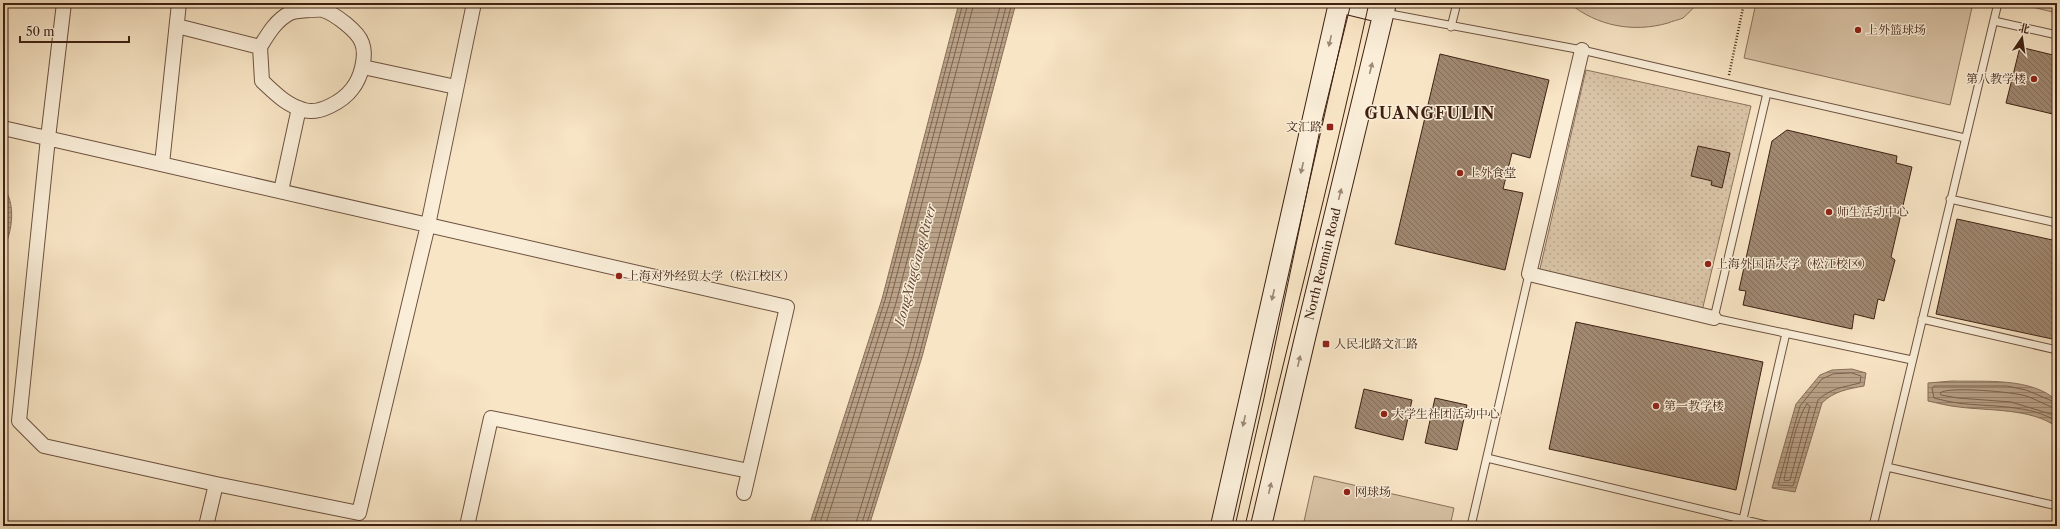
<svg xmlns="http://www.w3.org/2000/svg" width="2060" height="529" font-family="'Libre Caslon Text','Noto Serif SC',serif">
	<style>
		.park { fill: url(#park-dots); stroke: #8c725d }
		.garden { fill: #d9c4a7; stroke: #8c725d }
		.water { fill: url(#water-rules); stroke: #886e59 }
		.lines { fill: none; stroke-linecap: round; stroke-linejoin: round }
		.shore { stroke: #7c624e; stroke-width: 1 }
		.building { fill: url(#building-back-hatch); stroke: #3f2113 }
		.lane-casing { stroke: #6d5240; stroke-width: 9 }
		.street-casing { stroke: #6d5240; stroke-width: 16 }
		.secondary-casing { stroke: #3f2113; stroke-width: 22 }
		.path { stroke: #3f2113; stroke-width: 2.5; stroke-dasharray: 1 2; stroke-linecap: butt }
		.lane { stroke: #faeed9; stroke-width: 7 }
		.street { stroke: #faeed9; stroke-width: 14 }
		.secondary { stroke: #faeed9; stroke-width: 20 }
		.tram { stroke: #3f2113; stroke-width: 1 }
		.oneway { fill: #9c8876 }
		.poi-dot { fill: #8f2418; stroke: #faeed9; stroke-width: 1.5 }
		.labels { text-anchor: middle; stroke-width: 3; stroke-linejoin: round; paint-order: stroke }
		.poi-label { font-size: 12px; fill: #3f2113; stroke: #faeed9; text-anchor: start }
		.street-label { font-size: 12px; fill: #3f2113; stroke: #faeed9 }
		.water-label { font-size: 13px; font-style: italic; fill: #6a4e3c; stroke: #faeed9 }
		.district-label { font-size: 16px; font-weight: bold; letter-spacing: 1px; fill: #3f2113; stroke: #faeed9 }
	</style>
	<defs>
		<pattern id="park-dots" width="8" height="8" patternUnits="userSpaceOnUse"><rect width="8" height="8" fill="#d9c4a7"/><path d="M2 2h.1M6 6h.1" fill="none" stroke="#bba88f" stroke-width="1.8" stroke-linecap="round"/></pattern>
		<pattern id="water-rules" width="6" height="5" patternUnits="userSpaceOnUse"><rect width="6" height="5" fill="#b9a288"/><path d="M0 2.5h6" fill="none" stroke="#98846e"/></pattern>
		<pattern id="building-back-hatch" width="6" height="6" patternUnits="userSpaceOnUse"><rect width="6" height="6" fill="#9f8770"/><path d="M-1 5l2 2M0 0l6 6M5-1l2 2" fill="none" stroke="#836e5b"/></pattern>
	</defs>
	<rect width="100%" height="100%" fill="#f8e5c5"/>
	<filter id="stains"><feTurbulence type="fractalNoise" baseFrequency=".005" numOctaves="4"/><feColorMatrix values="0 0 0 0 .2 0 0 0 0 .09 0 0 0 0 .02 0 0 0 .5 -.17"/></filter>
	<radialGradient id="worn" r=".72"><stop offset=".6" stop-color="#630" stop-opacity="0"/><stop offset="1" stop-color="#630" stop-opacity=".3"/></radialGradient>
	<path class="park" d="M1586 70 1751 106 1702 311 1539 273Z"/>
	<path class="garden" d="M1569 3H1698C1693 8 1688 14 1683 18 1679 20 1672 21 1668 23 1633 33 1597 26 1569 3Z
		M1756 3H1973L1950 105 1744 58Z
		M2015 3H2057V13Z
		M1314 476 1454 508 1450 526H1303Z"/>
	<path class="water" d="M959 3H1016L922 357 869 526H809L882 299Z
		M3 187C16 202 13 232 3 249Z
		M1852 369 1866 373 1864 386C1848 389 1834 391 1822 403L1795 492 1772 488 1796 404 1820 375 1832 370Z
		M1952 381C1984 382 2032 377 2057 401V427C2031 408 1989 411 1959 407 1948 406 1938 403 1928 401V383Z"/>
	<g class="lines">
		<path class="shore" d="M3 193C9 201 7 232 3 241
			M1852 373 1861 376 1860 383C1844 387 1831 388 1818 400L1793 486 1778 485 1800 406 1822 379 1833 374Z
			M2057 403 2026 390 2007 386H1934L1932 388 1934 398C1942 400 1950 402 1958 403 1987 407 2033 404 2057 422
			M1807 404 1810 406 1790 480 1785 481 1784 479C1788 461 1797 417 1807 404Z
			M2057 409C2052 408 2033 398 2026 396 2014 392 1948 386 1940 393L1941 395 1958 398 2011 402 2057 416
			M813 526 885 300 963 3
			M819 526 890 301 968 3
			M825 526 896 303 974 3
			M855 526 908 353 1001 3
			M861 526 914 355 1007 3
			M866 526 919 356 1012 3"/>
	</g>
	<path class="building" d="M2020 47 2057 56V115L2006 103Z
		M1440 54 1549 80 1530 158 1512 153 1503 189 1523 193 1505 270 1395 244Z
		M1787 130 1897 156 1896 163 1912 167 1891 257 1895 260 1884 301 1878 299 1874 319 1854 314 1852 329 1743 305 1746 291 1739 290 1772 141Z
		M1698 146 1730 153 1722 188 1711 185 1712 181 1691 176Z
		M1957 219 2057 241V340L1936 314Z
		M1576 322 1763 362 1736 490 1549 449Z
		M1364 389 1412 400 1403 440 1355 428Z
		M1435 398 1467 405 1457 450 1425 443Z"/>
	<g class="lines">
		<defs>
			<path id="lane" d="M1385 13 1582 50 1767 93 1714 318 1912 360
				M1994 21 2057 35
				M1451 27 1457 3
				M1767 93 1965 138
				M1950 199 2057 223
				M1922 319 2057 350
				M1487 458 1770 526
				M1887 467 2057 506
				M1743 519 1786 333
				M1471 526 1529 274
				M1873 526 1998 3"/>
			<path id="street" d="M64 3 48 138 19 421 44 446 216 484
				M177 26 260 47C268 34 276 20 290 13 294 11 319 9 323 10 335 14 358 31 362 43 367 56 361 78 352 89 343 101 319 115 304 110 286 105 275 93 262 81L260 47
				M1582 50 1529 274 1714 318
				M363 67 456 87
				M3 128 787 307 744 493
				M162 164 179 3
				M281 191 299 108
				M206 526 216 484 359 513 428 225 474 3
				M467 526 491 418 749 471"/>
			<path id="secondary" d="M1343 3 1384 13
				M1221 526 1339 3
				M1261 526 1305 338 1386 3"/>
		</defs>
		<use href="#lane" class="lane-casing"/>
		<use href="#street" class="street-casing"/>
		<use href="#secondary" class="secondary-casing"/>
		<path class="path" d="M1729 75 1744 3"/>
		<use href="#lane" class="lane"/>
		<use href="#street" class="street"/>
		<use href="#secondary" class="secondary"/>
		<path class="tram" d="M1235 526 1264 398 1321 125 1351 3
			M1245 526C1285 351 1331 178 1369 3"/>
	</g>
	<defs><path id="oneway-solid" d="M-6-.8H1V-3.2L6.5 0L1 3.2V.8H-6Z"/></defs>
	<g class="oneway">
		<use href="#oneway-solid" transform="translate(1330 41) rotate(103)"/>
		<use href="#oneway-solid" transform="translate(1371 68) rotate(-76)"/>
		<use href="#oneway-solid" transform="translate(1302 168) rotate(103)"/>
		<use href="#oneway-solid" transform="translate(1340 194) rotate(-76)"/>
		<use href="#oneway-solid" transform="translate(1273 295) rotate(103)"/>
		<use href="#oneway-solid" transform="translate(1299 361) rotate(-77)"/>
		<use href="#oneway-solid" transform="translate(1244 421) rotate(103)"/>
		<use href="#oneway-solid" transform="translate(1270 488) rotate(-77)"/>
	</g>
	<g class="poi-dot">
		<circle cx="1858" cy="30" r="4"/>
		<circle cx="2034" cy="79" r="4"/>
		<rect x="1326" y="123" width="8" height="8" rx="2"/>
		<circle cx="1460" cy="173" r="4"/>
		<circle cx="1829" cy="212" r="4"/>
		<circle cx="1708" cy="264" r="4"/>
		<circle cx="619" cy="276" r="4"/>
		<rect x="1322" y="340" width="8" height="8" rx="2"/>
		<circle cx="1656" cy="406" r="4"/>
		<circle cx="1384" cy="414" r="4"/>
		<circle cx="1347" cy="492" r="4"/>
	</g>
	<g class="labels">
		<g class="poi-label">
			<text x="1866" y="34">上外篮球场</text>
			<text x="2026" y="83" text-anchor="end">第八教学楼</text>
			<text x="1322" y="131" text-anchor="end">文汇路</text>
			<text x="1468" y="177">上外食堂</text>
			<text x="1837" y="216">师生活动中心</text>
			<text x="1716" y="268">上海外国语大学（松江校区）</text>
			<text x="627" y="280">上海对外经贸大学（松江校区）</text>
			<text x="1334" y="348">人民北路文汇路</text>
			<text x="1664" y="410">第一教学楼</text>
			<text x="1392" y="418">大学生社团活动中心</text>
			<text x="1355" y="496">网球场</text>
		</g>
		<g class="street-label">
			<text transform="translate(1323 264) rotate(-76)" y="4">North Renmin Road</text>
		</g>
		<g class="water-label">
			<text transform="translate(915 265) rotate(-75)" y="5">LongXingGang River</text>
		</g>
		<g class="district-label">
			<text x="1430" y="119">GUANGFULIN</text>
		</g>
	</g>
	<rect width="2060" height="529" fill="none" stroke="#f8e5c5" stroke-width="16"/>
	<rect x="4" y="4" width="2052" height="521" fill="none" stroke="#3f2113" stroke-width="2"/>
	<rect x="8" y="8" width="2044" height="513" fill="none" stroke="#3f2113"/>
	<g transform="translate(2022 38) rotate(13)" stroke="#faeed9" stroke-width="3" paint-order="stroke">
	<path d="M0-3L7 15L0 10L-7 15Z" fill="#3f2113"/>
	<text y="-6" font-size="11" font-weight="bold" text-anchor="middle" fill="#3f2113">北</text>
	</g>
	<path d="M20 36v6h109v-6" fill="none" stroke="#3f2113" stroke-width="2"/>
	<text x="26" y="36" font-size="12" fill="#3f2113" stroke="#faeed9" stroke-width="3" paint-order="stroke">50 m</text>
	<rect width="100%" height="100%" filter="url(#stains)"/>
	<rect width="100%" height="100%" fill="url(#worn)"/>
</svg>
